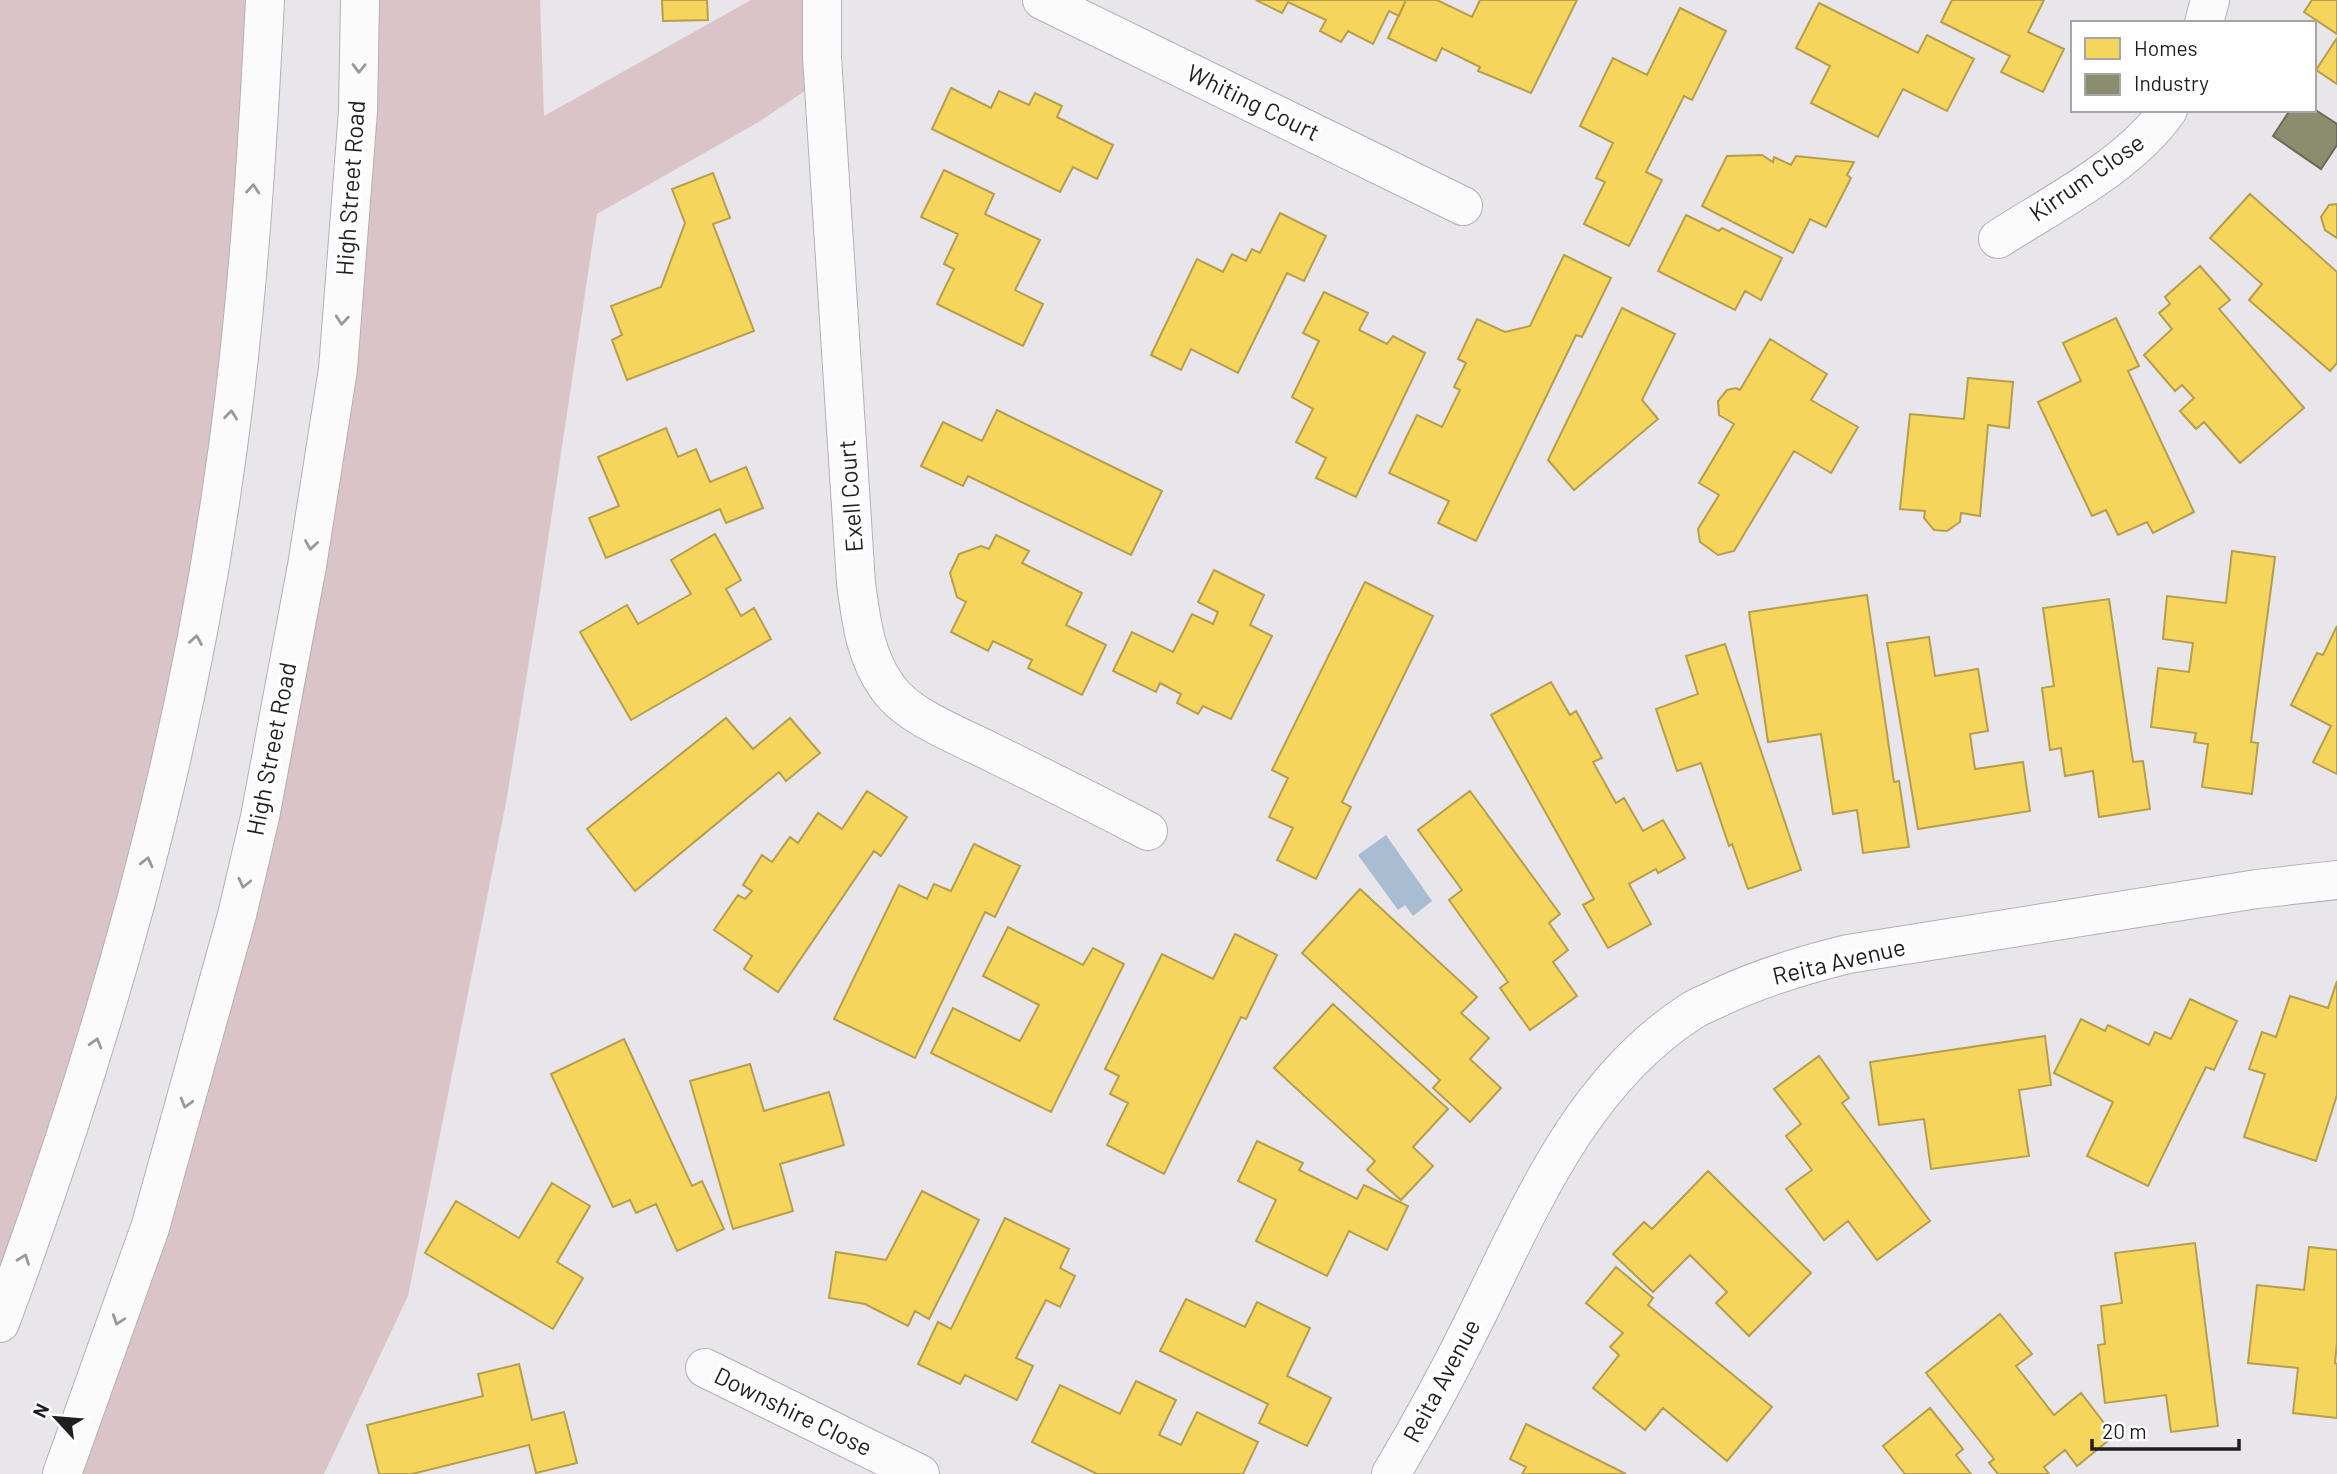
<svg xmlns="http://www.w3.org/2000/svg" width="2337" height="1474" font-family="Barlow,sans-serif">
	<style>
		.green { fill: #dbc4c8 }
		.water { fill: #a8bcd2 }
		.homes { fill: #f6d55c; stroke: #b69e4b; stroke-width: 2 }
		.industry { fill: #8c8c6e; stroke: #6c6b57; stroke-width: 2 }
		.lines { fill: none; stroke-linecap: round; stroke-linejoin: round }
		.minor-casing { stroke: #b3b0b5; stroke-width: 40 }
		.major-casing { stroke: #b3b0b5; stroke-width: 40 }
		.minor { stroke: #fcfbfc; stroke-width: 38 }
		.major { stroke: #fcfbfc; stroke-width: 38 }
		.oneway { stroke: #99989a }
		.labels { text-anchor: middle; stroke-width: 7; stroke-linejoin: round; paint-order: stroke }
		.street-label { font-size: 24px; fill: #211e22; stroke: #fff }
	</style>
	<rect width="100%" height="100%" fill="#e8e5eb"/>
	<path class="green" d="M0 0H265L192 661 0 1323Z
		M360 0H540L544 116 751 0H822L824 78 757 123 597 214 538 606 507 797 408 1296 324 1474H72L150 1228 307 566Z"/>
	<path class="water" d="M1386 835 1432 901 1413 916 1405 905 1398 910 1358 855Z"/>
	<path class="homes" d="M662 0H707L708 20 663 21Z
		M1256 0H1406L1399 16 1389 11 1373 44 1348 31 1341 42 1320 31 1326 20 1288 2 1282 13Z
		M1406 0H1437L1472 17 1480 0H1577L1531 93 1478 71 1480 67 1442 48 1436 61 1388 38Z
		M1952 0H2044L2028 32 2064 49 2043 92 2001 72 2010 56 1941 22Z
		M2312 0H2337V34L2304 12Z
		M1819 3 1918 53 1927 35 1974 59 1947 111 1903 89 1878 137 1811 103 1830 66 1796 48Z
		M1680 8 1726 31 1692 100 1684 96 1646 172 1662 180 1629 246 1584 224 1605 182 1596 178 1613 143 1580 126 1613 58 1647 75Z
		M2337 38V84L2316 70Z
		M951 88 991 108 999 91 1029 105 1035 93 1062 106 1057 117 1113 145 1097 179 1073 167 1060 192 932 129Z
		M1762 155 1773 162 1774 157 1791 165 1796 156 1854 162 1847 175 1851 178 1826 227 1810 219 1793 253 1702 206 1727 156Z
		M944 170 994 194 985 214 1040 240 1015 290 1043 304 1023 346 937 304 954 269 944 264 958 234 921 217Z
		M713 173 730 218 713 224 754 331 627 380 612 340 622 335 611 306 661 287 685 223 672 189Z
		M2250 194 2337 272V363L2330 371 2249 300 2262 284 2210 238Z
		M2337 204V238L2325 230 2321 217 2329 205Z
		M1280 213 1326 236 1304 281 1287 273 1238 373 1191 349 1181 370 1151 355 1197 259 1223 272 1232 254 1246 261 1252 249 1260 253Z
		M1686 215 1719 231 1722 228 1782 258 1761 300 1745 291 1735 310 1658 271Z
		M1564 255 1611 278 1582 337 1576 335 1476 541 1438 523 1449 501 1389 473 1417 415 1442 427 1460 390 1454 387 1466 363 1458 359 1477 319 1505 332 1530 326Z
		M2200 266 2230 300 2219 309 2304 408 2240 463 2204 422 2196 429 2180 411 2194 398 2182 385 2175 391 2144 355 2172 329 2159 313 2170 304 2165 297Z
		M1324 292 1368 313 1359 330 1387 344 1393 336 1425 353 1356 497 1316 478 1326 458 1296 442 1313 409 1292 397 1319 341 1303 333Z
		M1622 308 1675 334 1642 400 1658 419 1574 490 1548 460Z
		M2116 318 2139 366 2128 371 2194 512 2153 533 2147 522 2118 535 2106 510 2092 516 2038 402 2081 381 2063 343Z
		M1770 339 1827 374 1811 400 1858 427 1831 473 1794 451 1734 551 1718 555 1700 542 1698 529 1719 495 1699 483 1734 424 1719 415 1718 401 1727 390 1736 388 1740 390Z
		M1968 378 2013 382 2009 428 1988 425 1980 516 1961 513 1960 522 1947 531 1934 530 1924 518 1925 511 1900 509 1910 414 1964 419Z
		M997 410 1162 491 1131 555 968 476 963 486 921 466 943 422 982 441Z
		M666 428 678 457 696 449 710 482 746 467 763 508 726 523 720 509 606 558 589 518 619 506 598 457Z
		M715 534 741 580 726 589 741 616 754 608 771 639 631 720 580 632 627 605 638 624 691 594 671 560Z
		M996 535 1029 551 1022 563 1082 593 1066 625 1106 645 1082 695 1028 668 1032 660 993 641 988 651 951 632 966 602 957 597 950 573 959 554 981 546 989 549Z
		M2232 551 2275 557 2251 742 2258 743 2252 794 2202 787 2208 744 2194 742 2196 733 2151 727 2158 668 2189 672 2193 643 2163 639 2167 596 2226 603Z
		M1214 570 1264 595 1250 625 1272 636 1231 719 1203 706 1198 714 1177 703 1181 694 1160 683 1156 692 1113 671 1132 632 1173 652 1192 614 1213 624 1218 612 1198 602Z
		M1365 582 1433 616 1342 802 1351 807 1316 879 1277 860 1293 828 1269 817 1288 778 1272 770Z
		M1867 595 1894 782 1899 781 1909 847 1863 853 1857 810 1833 814 1821 734 1768 742 1749 612Z
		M2109 599 2133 762 2143 761 2150 809 2099 817 2093 771 2065 776 2061 748 2050 750 2042 688 2054 686 2043 608Z
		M2337 626V774L2313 762 2331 726 2291 705 2317 653 2323 655Z
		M1929 637 1935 676 1978 669 1988 731 1970 734 1975 769 2023 762 2030 811 1918 829 1887 643Z
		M1725 644 1801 870 1748 889 1732 844 1729 846 1701 763 1677 771 1656 709 1698 694 1686 656Z
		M1551 682 1570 715 1576 711 1602 758 1593 762 1616 803 1624 798 1643 831 1663 820 1685 858 1658 873 1656 869 1629 884 1651 924 1608 948 1583 905 1594 899 1491 715Z
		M726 718 753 749 790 718 820 753 786 781 779 772 635 891 587 829Z
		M867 791 907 817 881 856 874 851 778 992 744 969 752 956 714 930 738 895 745 899 752 891 743 885 762 855 772 862 790 837 798 843 818 813 842 829Z
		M1470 791 1560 914 1549 923 1568 950 1553 962 1577 996 1530 1030 1500 988 1508 982 1449 900 1462 890 1418 830Z
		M974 844 1020 866 995 917 985 912 915 1058 834 1019 899 885 927 899 934 884 951 891Z
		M1360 889 1477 997 1461 1013 1489 1038 1470 1059 1501 1088 1470 1122 1433 1088 1440 1080 1302 953Z
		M1008 927 1083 965 1093 948 1124 964 1051 1112 931 1053 953 1008 1020 1041 1039 1005 983 976Z
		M1235 934 1277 955 1246 1019 1241 1017 1164 1174 1107 1145 1128 1103 1110 1094 1119 1076 1105 1069 1162 954 1213 979Z
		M2337 981V1095L2316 1161 2244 1137 2265 1074 2249 1069 2262 1032 2276 1037 2290 996 2328 1008Z
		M2190 999 2237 1021 2214 1070 2206 1067 2148 1186 2087 1156 2113 1102 2054 1073 2081 1019 2105 1031 2108 1025 2149 1045 2155 1032 2171 1039Z
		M1333 1004 1448 1109 1413 1147 1433 1166 1401 1200 1367 1170 1375 1161 1274 1068Z
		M2045 1036 2051 1085 2019 1090 2029 1156 1931 1169 1924 1119 1879 1125 1870 1062Z
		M624 1039 692 1186 702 1181 724 1229 677 1251 656 1204 636 1213 630 1200 613 1207 551 1074Z
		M1819 1056 1849 1098 1842 1103 1930 1221 1877 1260 1848 1221 1824 1240 1786 1189 1812 1170 1786 1136 1801 1124 1774 1089Z
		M750 1064 764 1111 829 1092 844 1145 780 1164 793 1211 733 1229 690 1081Z
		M1257 1141 1303 1163 1299 1170 1357 1199 1364 1185 1408 1206 1387 1250 1349 1231 1327 1276 1256 1241 1276 1200 1238 1181Z
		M1708 1171 1811 1273 1749 1336 1716 1303 1727 1292 1690 1255 1653 1292 1613 1254 1644 1222 1652 1229Z
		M552 1183 590 1206 557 1262 583 1278 553 1329 425 1253 456 1201 519 1238Z
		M922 1191 979 1220 929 1319 915 1311 908 1326 865 1304 829 1298 836 1252 886 1260Z
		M1005 1218 1069 1249 1060 1268 1075 1276 1060 1307 1046 1300 1016 1358 1033 1366 1017 1400 965 1375 960 1384 918 1364 938 1322 951 1329Z
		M2195 1243 2218 1426 2171 1432 2166 1395 2105 1403 2098 1345 2105 1344 2101 1306 2122 1303 2115 1253Z
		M2309 1247 2337 1250V1342L2335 1363 2337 1364V1418L2293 1413 2298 1368 2248 1363 2257 1285 2304 1290Z
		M1616 1267 1653 1298 1648 1305 1772 1407 1727 1461 1663 1408 1645 1430 1593 1388 1619 1355 1610 1347 1623 1333 1586 1303Z
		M1186 1299 1245 1327 1257 1302 1310 1328 1287 1376 1331 1398 1307 1446 1259 1423 1268 1404 1160 1351Z
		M2000 1314 2032 1354 2016 1366 2054 1415 2081 1393 2114 1436 2077 1466 2065 1450 2044 1467 2049 1474H1998L1989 1463 1994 1459 1926 1373Z
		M519 1364 532 1420 564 1412 577 1463 536 1473 529 1445 412 1474H379L367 1425 483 1396 478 1374Z
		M1136 1381 1176 1400 1159 1435 1181 1445 1197 1412 1258 1442 1243 1474H1097L1032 1442 1060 1385 1120 1414Z
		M1930 1408 1963 1449 1956 1455 1971 1474H1905L1883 1446Z
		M1526 1424 1626 1474H1522L1526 1467 1510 1459Z"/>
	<path class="industry" d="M2314 109 2337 124V145L2321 169 2273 136 2290 110Z"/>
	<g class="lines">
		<defs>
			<path id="minor" d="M822 0V57L856 583C861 620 865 657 888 688 908 717 960 736 991 752 1044 778 1096 804 1148 831
				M1042 0 1463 206
				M2204 23 2210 0
				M1998 239C2054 203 2130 165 2168 110
				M705 1368 920 1474
				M1391 1474C1420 1425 1447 1376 1472 1325 1529 1211 1578 1085 1690 1012 1698 1006 1709 1003 1718 998 1760 978 1803 965 1848 954L2257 889 2337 880"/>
			<path id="major" d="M0 1323C102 1048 183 766 224 475 247 318 257 158 265 0
				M62 1474 150 1228 237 915 260 817 307 566 338 369 358 111 360 0"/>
		</defs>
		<use href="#minor" class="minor-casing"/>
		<use href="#major" class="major-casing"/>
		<use href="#minor" class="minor"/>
		<use href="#major" class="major"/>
	</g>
	<defs><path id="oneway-chevron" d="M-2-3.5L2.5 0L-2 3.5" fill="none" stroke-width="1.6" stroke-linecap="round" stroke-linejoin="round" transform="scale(1.75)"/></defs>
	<g class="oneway">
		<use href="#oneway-chevron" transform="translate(359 68) rotate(91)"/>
		<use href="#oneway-chevron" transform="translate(253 189) rotate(-85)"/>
		<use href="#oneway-chevron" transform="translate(342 320) rotate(95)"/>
		<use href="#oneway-chevron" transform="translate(231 415) rotate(-84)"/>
		<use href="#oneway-chevron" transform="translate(311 545) rotate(99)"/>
		<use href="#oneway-chevron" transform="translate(196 640) rotate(-80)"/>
		<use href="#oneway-chevron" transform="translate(147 862) rotate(-76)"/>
		<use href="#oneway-chevron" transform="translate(244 883) rotate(103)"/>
		<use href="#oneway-chevron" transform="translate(96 1043) rotate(-74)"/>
		<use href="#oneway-chevron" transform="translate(186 1103) rotate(106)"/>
		<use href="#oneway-chevron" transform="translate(24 1259) rotate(-70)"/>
		<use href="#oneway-chevron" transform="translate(118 1320) rotate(109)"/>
	</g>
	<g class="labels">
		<g class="street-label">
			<text transform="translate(1253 103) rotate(26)" y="8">Whiting Court</text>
			<text transform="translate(2087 178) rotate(-35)" y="8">Kirrum Close</text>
			<text transform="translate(351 188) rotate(-86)" y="8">High Street Road</text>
			<text transform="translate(851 496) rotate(-94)" y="8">Exell Court</text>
			<text transform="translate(272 749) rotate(-79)" y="8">High Street Road</text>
			<text transform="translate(1839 962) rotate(-13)" y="8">Reita Avenue</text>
			<text transform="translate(1442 1381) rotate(-62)" y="8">Reita Avenue</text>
			<text transform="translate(793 1412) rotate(26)" y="8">Downshire Close</text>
		</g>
	</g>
	<rect x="2071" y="21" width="245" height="91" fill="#ffffff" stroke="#a6a5a7" stroke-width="2"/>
	<rect x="2085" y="38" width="35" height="21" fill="#f6d55c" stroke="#a6a5a7" stroke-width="2"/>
	<text x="2134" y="56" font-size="21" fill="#211e22">Homes</text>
	<rect x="2085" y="74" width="35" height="21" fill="#8c8c6e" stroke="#a6a5a7" stroke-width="2"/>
	<text x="2134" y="91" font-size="21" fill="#211e22">Industry</text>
	<g transform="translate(56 1418) rotate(296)" stroke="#ffffff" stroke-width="5" paint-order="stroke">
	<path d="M0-5L12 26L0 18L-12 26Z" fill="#211e22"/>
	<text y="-10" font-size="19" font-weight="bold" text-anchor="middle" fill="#211e22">N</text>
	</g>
	<path d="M2092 1439v10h147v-10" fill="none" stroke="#211e22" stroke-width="3.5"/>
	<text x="2102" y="1439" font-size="21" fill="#211e22" stroke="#ffffff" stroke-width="5" paint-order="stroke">20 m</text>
</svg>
